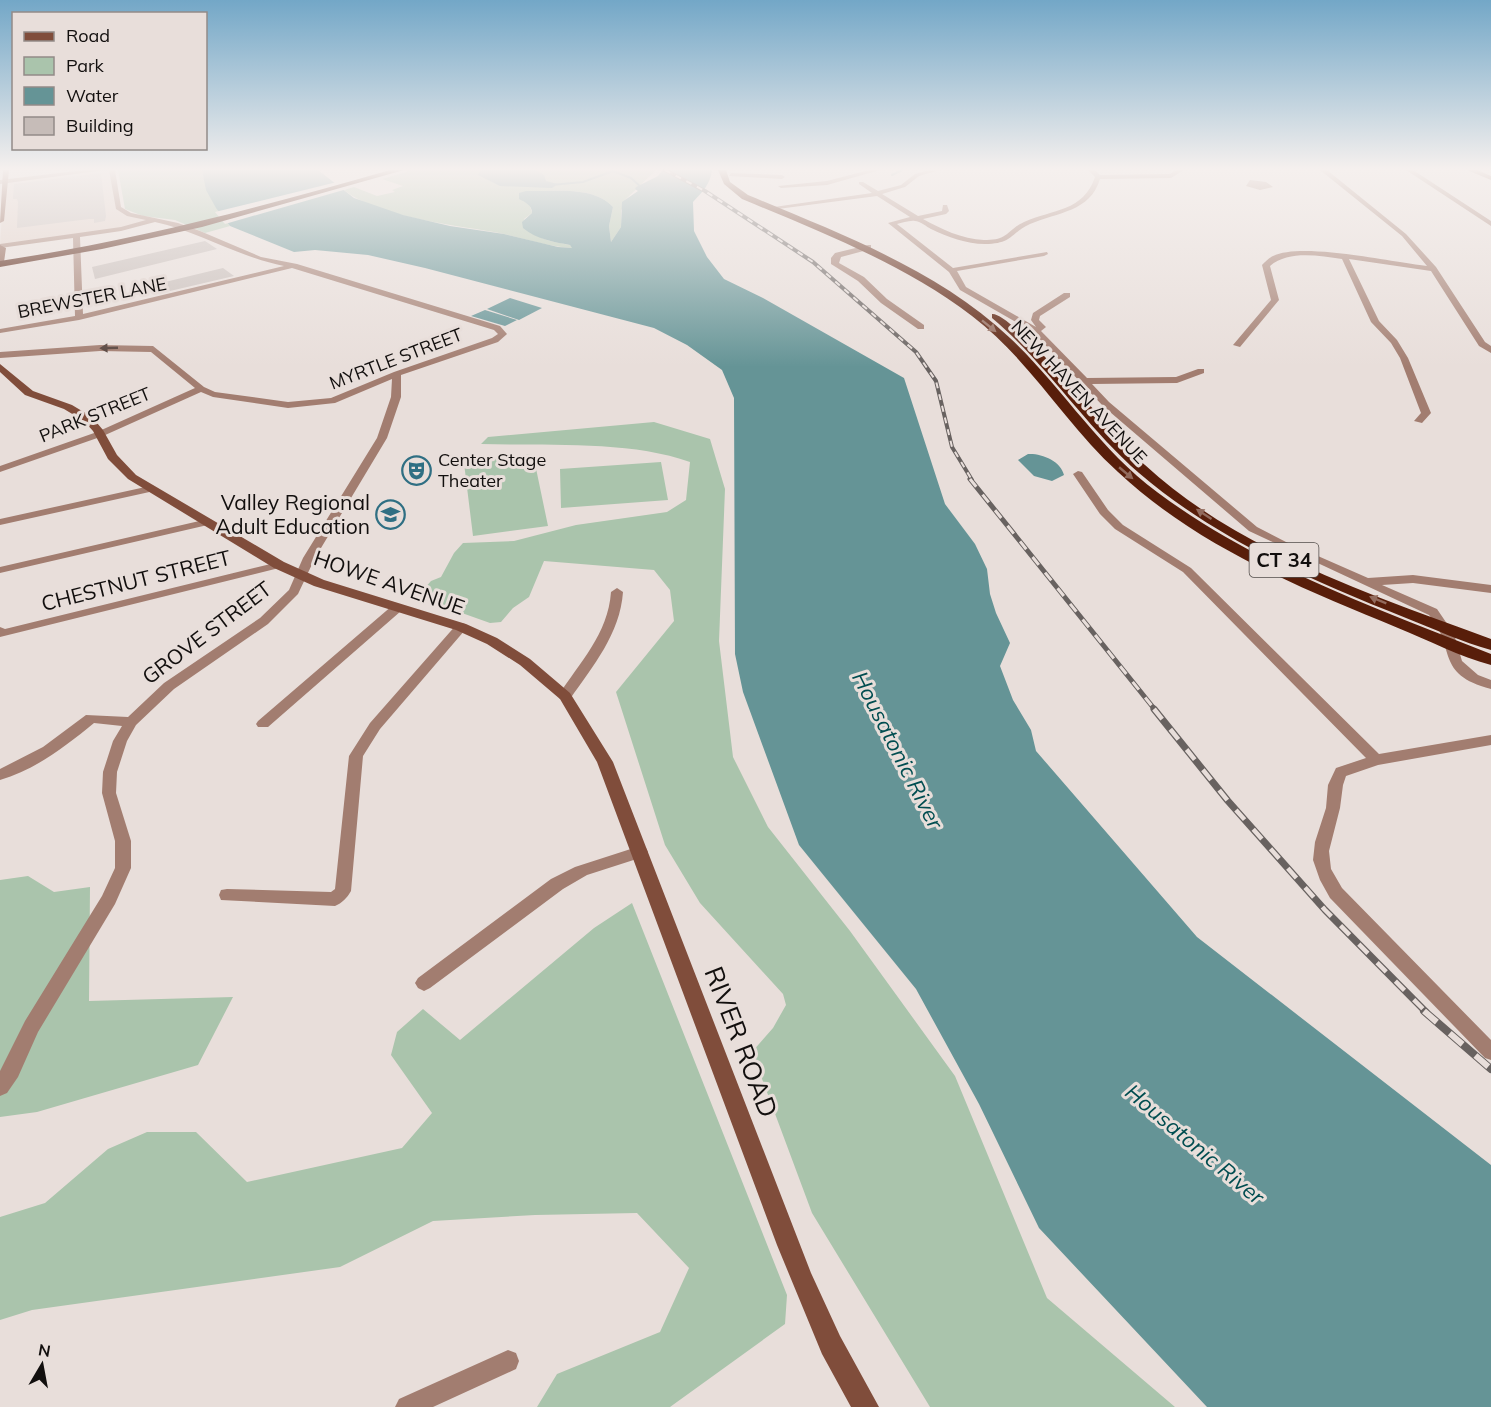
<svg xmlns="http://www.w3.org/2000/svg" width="1491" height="1407" font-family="Mulish,sans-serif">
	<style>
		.built { fill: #e1d0c8 }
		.green { fill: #aac4ac }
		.water { fill: #659496 }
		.pier { fill: #e8deda }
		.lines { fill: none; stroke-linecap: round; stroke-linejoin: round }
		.stream { stroke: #659496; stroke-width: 2 }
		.building { fill: #c6bcb8 }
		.minor { fill: #a27d70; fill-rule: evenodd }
		.secondary { fill: #804d3b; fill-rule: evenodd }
		.trunk { fill: #581e0a; fill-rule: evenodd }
		.motorway { fill: #491200; fill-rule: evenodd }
		.rail-far3-casing { stroke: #686260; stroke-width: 4 }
		.rail-far2-casing { stroke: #686260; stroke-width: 5 }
		.rail-far1-casing { stroke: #686260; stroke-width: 7 }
		.rail-casing { stroke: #686260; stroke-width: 8 }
		.rail-far3 { stroke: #e8deda; stroke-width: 2; stroke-dasharray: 6; stroke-linecap: butt }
		.rail-far2 { stroke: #e8deda; stroke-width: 3; stroke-dasharray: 10; stroke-linecap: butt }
		.rail-far1 { stroke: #e8deda; stroke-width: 4.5; stroke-dasharray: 13; stroke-linecap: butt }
		.rail { stroke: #e8deda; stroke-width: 6; stroke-dasharray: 17; stroke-linecap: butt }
		.oneway { fill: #926b5d }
		.oneway2 { fill: #53403a }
		.labels { text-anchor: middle; stroke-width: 6; stroke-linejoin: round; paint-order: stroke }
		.far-street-label { font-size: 18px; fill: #120f0e; stroke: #e8deda }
		.far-poi-label { font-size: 18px; fill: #120f0e; stroke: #e8deda; text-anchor: start }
		.shield { fill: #e8deda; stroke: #524d4b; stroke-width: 1.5 }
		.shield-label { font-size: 20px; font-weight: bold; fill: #120f0e }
		.poi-label { font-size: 21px; fill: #120f0e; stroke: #e8deda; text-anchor: end }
		.street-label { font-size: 21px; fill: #120f0e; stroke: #e8deda }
		.water-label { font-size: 22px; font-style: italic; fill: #014d50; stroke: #e8deda }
		.near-street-label { font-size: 26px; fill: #120f0e; stroke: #e8deda }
	</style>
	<rect width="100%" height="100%" fill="#e8deda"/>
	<path class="built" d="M102 170H112L121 212 152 221 143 225 0 246 4 182Z"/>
	<path class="green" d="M118 170H202C207 193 215 208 230 226L205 233 175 220 143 216 125 209Z
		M413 170H656L625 200 621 211V227L611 242 609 226 613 207C593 185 553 192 526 191L532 213 524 219C536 241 547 240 570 245L573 248C549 247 527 239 504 234 460 225 380 219 344 190L354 187 377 196 395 192 392 190 403 186 382 179Z
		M654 422 710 439 725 489 719 641 733 757 768 827 850 931 955 1076 1047 1298 1175 1407H930L812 1213 752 1052 773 1028 786 1005 783 994 700 903 665 845 616 692 674 621 670 590 654 570 544 561 529 597 513 608 501 622 490 623 417 597 431 581 441 577 454 553 463 543 514 541 576 525 667 512 686 500 690 462C629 440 546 446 481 444L488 437Z
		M533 454 548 526 473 536 464 463Z
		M661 462 668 500 561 508 560 469Z
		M28 876 54 892 90 887 89 1001 233 997 198 1065 37 1112 0 1117V880Z
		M632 903 787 1295 785 1324 670 1407H537L557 1374 660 1332 689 1268 637 1213 535 1215 433 1221 340 1267 32 1310 0 1320V1217L45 1203 108 1149 147 1132H196L247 1182 402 1148 432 1113 391 1055 397 1032 423 1009 460 1040 594 928Z"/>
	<path class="water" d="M202 170H318L354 198 403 215 450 226 504 234 558 247 572 248 570 245C554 242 536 239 523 228L522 222 532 213C532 205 525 202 519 199V193L526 191C553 192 593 185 613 207L609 226 611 242 621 227 622 202 638 191 635 189 636 187 658 176 663 170H712C710 185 703 191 693 202L694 231 707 257 724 279 763 298 904 378 945 504 975 544 987 569 990 594 996 613 1010 643 1000 666 1013 700 1031 730 1036 751 1197 937 1491 1165V1407H1207L1039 1228 979 1104 916 989 799 845 743 692 735 654 734 398 722 370 687 345 654 328 425 268 368 255 315 250 294 252 230 226 216 208 206 190Z
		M481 170H536L544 175 546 181 558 184 552 188 500 186 478 175Z
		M510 298 542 308 519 320 487 309Z
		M485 310 517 320 505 326 471 316Z
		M1028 454C1041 453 1061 461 1064 475L1052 481 1034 476 1018 460Z"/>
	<path class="pier" d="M337 182 347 189 225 224 215 212Z"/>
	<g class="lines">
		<path class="stream" d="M892 175 902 170
			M551 185 583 182 613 171 631 178 642 188"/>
	</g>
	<path class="building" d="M101 173 106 216 105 221 94 223V219H89L17 228 18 202 17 199H13L14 184Z
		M205 241 217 249 95 279 92 267Z
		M223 268 234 276 170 291 161 283Z"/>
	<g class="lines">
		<path class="minor" d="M84 170H105L0 184V180Z
			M109 170H115L121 207 131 213 178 223 200 231 261 257 297 264 500 326 507 334 498 342 401 375V397L387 438 315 558 298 594 268 624 174 689 136 725 127 741 117 772 116 793 131 841V868L115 904 38 1032 18 1077 7 1093 0 1096V1071L25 1021 102 896 115 868V841L102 793 103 772 113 741 122 726 94 723C66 746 35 770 0 780V769L43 747 86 715 128 717 164 683 260 618 289 590 303 558 377 438 391 397 392 379 335 403 288 408 213 397 201 392 103 436 0 472V466L97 432 195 388 151 352 100 351 0 358V352L100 345 153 346 204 387 215 392 288 402 331 398 394 372 492 338 498 334 494 330 292 268 79 320 0 333V329L75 316 73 238 0 248V244L121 227 146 220 127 216 116 209ZM155 222C200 232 238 257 284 266L83 314 80 237 121 231Z
			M869 170H880L827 185 781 188 778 186 827 181Z
			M929 170 936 171 919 176 905 187 882 194 918 216 942 211 943 205H947L949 211 946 214 923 219C941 229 962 239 984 240 1008 241 1007 230 1024 222 1053 209 1083 212 1095 177L1088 170H1095L1100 175 1170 174 1176 170H1184L1171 178 1100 179C1090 212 1058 212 1030 224 1010 233 1013 244 985 244 966 244 948 237 931 229 927 227 920 221 915 221 910 220 902 223 897 224L953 268 1047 252 1048 254 1044 256 957 271 966 287 1036 327 1031 320 1033 313 1064 293H1070V297L1040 316 1039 320 1046 327 1041 331 1087 378 1176 377 1198 369H1204V373L1177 383 1092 384 1109 402 1257 527 1286 542 1368 578 1413 575 1491 585V593L1413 583 1382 585 1437 609 1454 634 1462 661 1478 675 1491 680V689C1434 674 1457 648 1429 615L1249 531 1103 406 1033 332 960 290 949 272 888 223 910 217 877 196 770 210 767 208 872 193 859 184V182H863L878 191 901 185 915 174Z
			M1320 170H1327L1406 234 1436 267 1485 342 1491 346V353L1479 346 1431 271 1349 259 1379 321 1397 340 1408 358 1431 413 1422 423 1414 421 1421 413 1400 358 1391 343 1371 322 1342 259C1319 256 1289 250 1270 266L1279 300 1240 347 1233 345 1271 300 1262 265C1265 262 1269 258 1273 256 1302 242 1392 262 1427 266L1402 236Z
			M1406 170H1413L1491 221V226Z
			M731 173 782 175 785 177 782 179 729 176Z
			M1250 180 1266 182 1273 187 1260 190 1246 186Z
			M868 245H871V249L841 257 839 263 864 277 887 299 924 325V329H918L881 303 858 281 831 264V258L835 253Z
			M1078 471 1082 472 1108 510 1123 525 1191 568 1379 754 1491 735V745L1378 765 1346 776 1343 785 1340 808 1329 851 1331 869 1342 888 1491 1040V1060L1485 1058 1330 898 1320 880 1313 860 1315 842 1326 808 1328 785 1336 768 1366 758 1183 572 1115 529 1100 514 1073 474Z
			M150 486 154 487V491L0 525V519Z
			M208 519 212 520V524L0 573V567Z
			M279 562 283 563 285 565 283 567 0 637V627L5 629Z
			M617 588 623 592C620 634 593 666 570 699H560L558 696C580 662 608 634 611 592Z
			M397 604 401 605 403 608 401 611 268 727H258L256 724 258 721 393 605Z
			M461 623 465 624 467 627 465 630 380 729 363 756 351 891C347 898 342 903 335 906L221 900 219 895 221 890 227 889 331 892 335 889 349 756 370 723 457 624Z
			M640 846 646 848 648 852 646 856 587 875 563 889 430 988 424 991 418 988 415 983 418 978 551 879 575 867Z
			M508 1350 516 1353 519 1361 516 1369 433 1407H395L399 1399Z"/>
		<path class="secondary" d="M3 170H9L4 221 0 223Z
			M1467 170H1477L1491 176V180Z
			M0 245 6 248 4 262 0 264Z
			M0 364 33 391 72 405 92 417 103 430 117 455 136 475 284 562 324 580 466 624 497 638 530 659 570 693 613 762 811 1273 840 1336 879 1407H851L822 1354 777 1245 597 762 560 699 520 665 487 644 456 630 314 586 274 568 128 479 108 459 93 431 84 421 64 409 25 395 0 372Z"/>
		<path class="trunk" d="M718 170H726L730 182 748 195C838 233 937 269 1010 338 1062 387 1099 449 1157 492 1258 567 1376 608 1491 654V665C1460 657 1428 640 1398 628 1300 588 1197 546 1118 472 1065 424 1030 360 972 316 904 264 821 232 742 199L724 184Z
			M992 314C1012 311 1121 443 1145 465 1238 551 1374 596 1491 639V650C1462 642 1434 629 1406 618 1312 581 1216 539 1139 473 1085 426 1047 364 992 318Z"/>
		<path class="motorway" d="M390 170H404L202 227 102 249 0 267V261C133 241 261 207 390 170Z"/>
		<defs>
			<path id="rail-far3" d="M665 170 705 191 813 262 916 352 936 381 952 447 972 480"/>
			<path id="rail-far2" d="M970 479 1156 711"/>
			<path id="rail-far1" d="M1154 709 1228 801 1325 910 1426 1012"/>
			<path id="rail" d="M1424 1011 1491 1069"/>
		</defs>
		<use href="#rail-far3" class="rail-far3-casing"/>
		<use href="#rail-far2" class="rail-far2-casing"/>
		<use href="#rail-far1" class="rail-far1-casing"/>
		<use href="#rail" class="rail-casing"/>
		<use href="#rail-far3" class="rail-far3"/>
		<use href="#rail-far2" class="rail-far2"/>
		<use href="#rail-far1" class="rail-far1"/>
		<use href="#rail" class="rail"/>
	</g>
	<defs><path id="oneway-solid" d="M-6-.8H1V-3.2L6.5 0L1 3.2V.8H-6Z" transform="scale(1.5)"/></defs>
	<g class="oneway">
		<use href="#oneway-solid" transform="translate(989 326) rotate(39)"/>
		<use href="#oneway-solid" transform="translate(1126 473) rotate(40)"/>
		<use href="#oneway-solid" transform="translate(1204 514) rotate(-147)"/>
		<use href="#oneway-solid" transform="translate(1378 600) rotate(-158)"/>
	</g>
	<use class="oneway2" href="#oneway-solid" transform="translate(109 348) rotate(178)"/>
	<linearGradient id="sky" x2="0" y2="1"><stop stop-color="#73a7c7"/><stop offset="0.46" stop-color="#f5f0ee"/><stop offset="1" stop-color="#f5f0ee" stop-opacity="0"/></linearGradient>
	<rect width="1491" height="367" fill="url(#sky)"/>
	<defs>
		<symbol id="theatre-ring" viewBox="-11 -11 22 22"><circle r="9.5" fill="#e8deda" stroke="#2f6f83" stroke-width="1.5"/><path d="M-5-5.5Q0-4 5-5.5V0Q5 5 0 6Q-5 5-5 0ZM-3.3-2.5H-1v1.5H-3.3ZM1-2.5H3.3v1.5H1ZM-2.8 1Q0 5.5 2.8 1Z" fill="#2f6f83"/></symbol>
		<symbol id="school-ring" viewBox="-11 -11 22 22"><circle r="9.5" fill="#e8deda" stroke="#2f6f83" stroke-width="1.5"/><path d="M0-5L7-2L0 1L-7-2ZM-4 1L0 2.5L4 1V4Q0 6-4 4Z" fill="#2f6f83"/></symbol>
	</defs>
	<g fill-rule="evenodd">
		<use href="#theatre-ring" x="400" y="454" width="33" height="33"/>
		<use href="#school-ring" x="374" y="498" width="33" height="33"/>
	</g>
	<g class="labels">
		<g class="far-street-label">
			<text transform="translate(92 298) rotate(-11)" y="6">BREWSTER LANE</text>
			<text transform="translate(396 359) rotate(-21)" y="6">MYRTLE STREET</text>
			<text transform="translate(1079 392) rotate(47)" y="6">NEW HAVEN AVENUE</text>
			<text transform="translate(95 415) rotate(-22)" y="6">PARK STREET</text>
		</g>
		<g class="far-poi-label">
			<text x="438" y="466">Center Stage<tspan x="438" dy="21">Theater</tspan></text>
		</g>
		<rect class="shield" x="1249.5" y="543" width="69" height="34" rx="4.5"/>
		<g class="shield-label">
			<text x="1284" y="567">CT 34</text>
		</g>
		<g class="poi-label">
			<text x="370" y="510">Valley Regional<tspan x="370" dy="24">Adult Education</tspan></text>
		</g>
		<g class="street-label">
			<text transform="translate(136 581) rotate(-14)" y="7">CHESTNUT STREET</text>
			<text transform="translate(389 583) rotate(19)" y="7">HOWE AVENUE</text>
			<text transform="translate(207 633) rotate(-37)" y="7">GROVE STREET</text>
		</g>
		<g class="water-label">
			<text transform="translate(898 750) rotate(63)" y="8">Housatonic River</text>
			<text transform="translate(1195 1144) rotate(40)" y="8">Housatonic River</text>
		</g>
		<g class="near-street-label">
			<text transform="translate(741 1042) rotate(69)" y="9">RIVER ROAD</text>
		</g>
	</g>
	<rect x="12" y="12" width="195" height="138" fill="#e8deda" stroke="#928b88" stroke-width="1.5"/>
	<rect x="24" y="32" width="30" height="9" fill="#804d3b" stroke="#928b88" stroke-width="1.5"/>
	<text x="66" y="42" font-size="18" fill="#120f0e">Road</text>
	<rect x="24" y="57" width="30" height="18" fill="#aac4ac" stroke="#928b88" stroke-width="1.5"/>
	<text x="66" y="72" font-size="18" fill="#120f0e">Park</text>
	<rect x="24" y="87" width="30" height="18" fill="#659496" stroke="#928b88" stroke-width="1.5"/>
	<text x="66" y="102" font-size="18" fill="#120f0e">Water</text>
	<rect x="24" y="117" width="30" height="18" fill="#c6bcb8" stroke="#928b88" stroke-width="1.5"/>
	<text x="66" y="132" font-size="18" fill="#120f0e">Building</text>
	<g transform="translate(42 1365) rotate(10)" stroke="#e8deda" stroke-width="4.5" paint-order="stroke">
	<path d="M0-4.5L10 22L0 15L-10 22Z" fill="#120f0e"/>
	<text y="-9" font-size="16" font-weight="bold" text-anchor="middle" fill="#120f0e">N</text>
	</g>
</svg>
